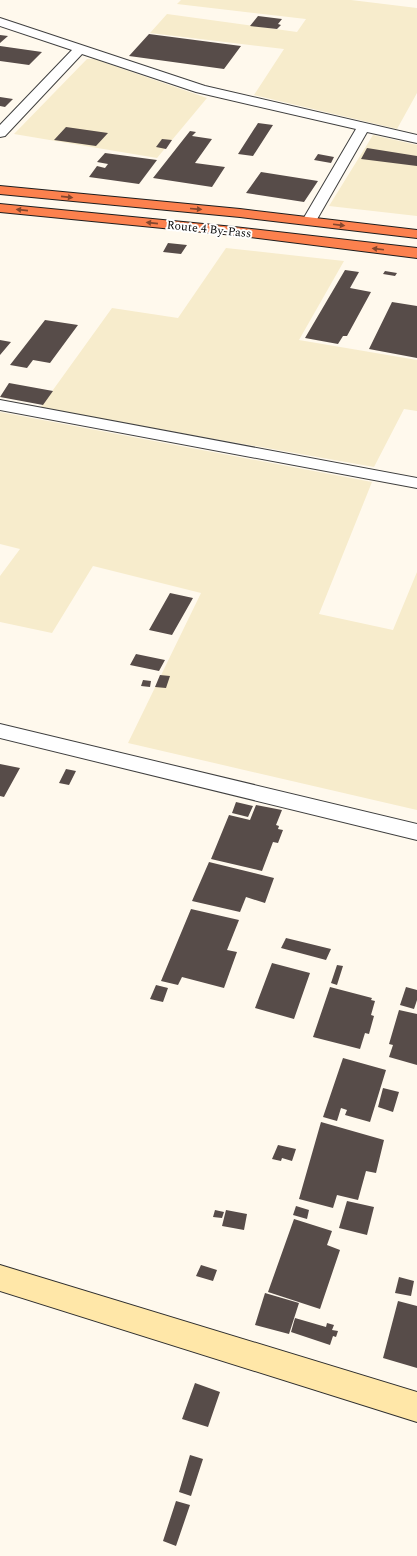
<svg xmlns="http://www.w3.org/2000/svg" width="417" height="1556" font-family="Spectral,serif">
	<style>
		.farmland { fill: #f7eccc }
		.building { fill: #574c49 }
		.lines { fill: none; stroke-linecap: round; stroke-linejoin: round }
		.street-casing { stroke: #404040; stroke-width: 2 }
		.secondary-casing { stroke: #2f2f2f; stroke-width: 2 }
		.highway-casing { stroke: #1e1e1e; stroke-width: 2 }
		.street { fill: #fff; fill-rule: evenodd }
		.secondary { fill: #ffe7a8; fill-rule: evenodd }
		.highway { fill: #fc814e; fill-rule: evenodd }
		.oneway { fill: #84472e }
		.labels { text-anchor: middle; stroke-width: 4; stroke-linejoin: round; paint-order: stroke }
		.far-street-label { font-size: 12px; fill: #0d0d0d; stroke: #fff }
	</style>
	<rect width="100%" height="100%" fill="#fff9ed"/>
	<path class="farmland" d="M181 0H351L417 8V93L397 129 254 95 284 49 150 33 167 14 297 32 306 19 177 4Z
		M87 59H94L207 98 157 158 14 134Z
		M373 135 417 145V216L329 206Z
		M226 248 344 261 299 340 417 360V411L404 409 374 467 40 408 112 308 178 318Z
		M0 412 372 482 319 614 393 630 417 572V810L128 743 201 593 93 566 52 633 0 622V576L20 549 0 544Z"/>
	<path class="building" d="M258 16 282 19 278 24 281 25 277 29 250 26Z
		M149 34 241 46 224 69 129 56Z
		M0 35 8 36 0 43Z
		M0 46 42 52 29 65 0 61Z
		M0 97 13 99 5 107 0 106Z
		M258 123 273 125 253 156 238 154Z
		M66 127 108 133 96 146 54 140Z
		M190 131 196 132 192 136 212 139 195 163 225 167 212 187 153 178Z
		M162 139 172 140 166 149 156 147Z
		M367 148 417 156V166L361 159Z
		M105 153 157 160 139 184 89 177 97 166 105 168 108 164 97 162Z
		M318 154 334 157 331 163 314 160Z
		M261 172 318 181 304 202 246 193Z
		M168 243 187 245 181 254 163 252Z
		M345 270 359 272 350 288 371 292 347 336H343L338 344 305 338Z
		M385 271 397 273 395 276 383 274Z
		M392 302 417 306V358L369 349Z
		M45 320 78 325 50 363 33 360 27 368 10 365Z
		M0 340 11 342 0 355Z
		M9 383 53 391 43 405 0 397Z
		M170 593 193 598 172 635 149 630Z
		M136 654 165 660 159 671 130 665Z
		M160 675 170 676 166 688 155 687Z
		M143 680 151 681 150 687 141 686Z
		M0 764 20 768 4 797 0 796Z
		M66 769 76 771 69 785 59 783Z
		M236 802 253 806 248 817 232 813Z
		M256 805 282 810 276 825 279 826 278 829 283 830 278 843 273 842 262 871 211 859 229 815 250 820Z
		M209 862 274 878 265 903 246 897 240 912 192 901Z
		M191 909 239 920 227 950 237 952 224 988 182 977 178 985 161 981Z
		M286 938 331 949 326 960 281 948Z
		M272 963 310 973 294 1019 255 1008Z
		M337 965 343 966 337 985 331 983Z
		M156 985 168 988 163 1002 150 999Z
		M330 987 372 998 371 1000 375 1001 371 1015 374 1016 369 1034 365 1033 360 1049 313 1037Z
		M406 987 417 990V1000L414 1009 400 1005Z
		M399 1010 417 1014V1065L389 1057 393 1045 389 1044Z
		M343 1058 386 1070 370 1122 345 1115 347 1110 341 1108 337 1121 323 1117Z
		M383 1088 399 1092 393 1112 378 1107Z
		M321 1122 384 1140 376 1173 366 1171 358 1200 337 1195 333 1208 299 1199Z
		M278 1145 296 1149 292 1161 282 1158 281 1161 272 1159Z
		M347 1201 374 1207 367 1235 339 1228Z
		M296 1206 309 1210 307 1219 293 1215Z
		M215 1210 224 1212 222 1218 213 1217Z
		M226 1210 247 1214 244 1230 222 1226Z
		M294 1219 332 1231 327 1245 340 1250 320 1309 268 1292Z
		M201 1265 217 1270 213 1281 196 1276Z
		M399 1277 414 1281 411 1296 395 1293Z
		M265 1293 299 1303 289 1334 255 1325Z
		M398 1301 417 1306V1368L383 1358Z
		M295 1318 326 1327 327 1323 334 1325 332 1330 338 1331 336 1337 333 1336 330 1345 291 1332Z
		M195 1383 220 1392 208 1427 182 1419Z
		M190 1455 203 1459 191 1496 179 1492Z
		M176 1501 190 1505 176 1546 163 1541Z"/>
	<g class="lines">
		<defs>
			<path id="street" d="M0 18 205 86 417 135V143L367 132 316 221 314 224H304L302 221 356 129 196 92 82 54 5 136 0 137V125L72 50 0 26Z
				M0 400 417 478V488L0 410Z
				M0 724 417 824V840L0 738Z"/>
			<path id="secondary" d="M0 1265 417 1392V1422L0 1291Z"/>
			<path id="highway" d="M0 186 240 209 417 230V238L240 217 0 194Z
				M0 204 234 227 417 248V258L234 235 0 212Z"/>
		</defs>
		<use href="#street" class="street-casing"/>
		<use href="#secondary" class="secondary-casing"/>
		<use href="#highway" class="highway-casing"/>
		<use href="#street" class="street"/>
		<use href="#secondary" class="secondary"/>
		<use href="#highway" class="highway"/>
	</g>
	<defs><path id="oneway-solid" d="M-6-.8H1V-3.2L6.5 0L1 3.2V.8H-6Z"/></defs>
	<g class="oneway">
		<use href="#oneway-solid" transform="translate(67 197) rotate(6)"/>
		<use href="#oneway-solid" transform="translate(196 209) rotate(5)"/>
		<use href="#oneway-solid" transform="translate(22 210) rotate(-174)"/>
		<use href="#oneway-solid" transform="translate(152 223) rotate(-174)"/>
		<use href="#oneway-solid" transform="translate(339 225) rotate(7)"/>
		<use href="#oneway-solid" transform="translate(378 249) rotate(-173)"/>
	</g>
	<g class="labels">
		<g class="far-street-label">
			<text transform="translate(209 229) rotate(6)" y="4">Route 4 By-Pass</text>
		</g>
	</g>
</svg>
